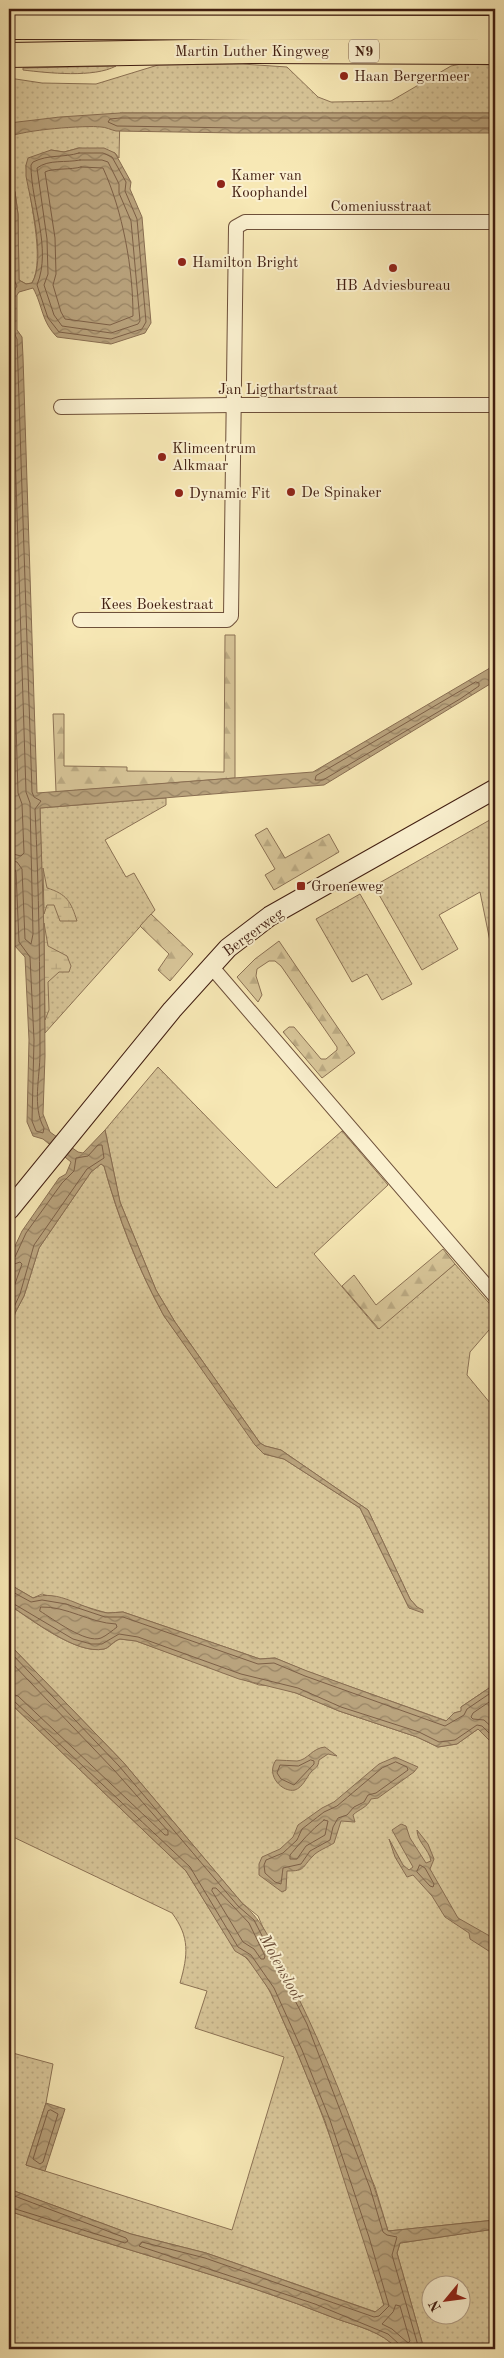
<svg xmlns="http://www.w3.org/2000/svg" width="504" height="2358" viewBox="0 0 504 2358" font-family="'Old Standard TT',serif">
<style>
.grass{fill:url(#grass-dots);stroke:#8c7255;fill-rule:evenodd}
.forest{fill:url(#forest-firs);stroke:#8c7255}
.wetland{fill:url(#wetland-marsh);stroke:#8c7255}
.water{fill:url(#water-waves);stroke:#896e52}
.lines{fill:none;stroke-linecap:round;stroke-linejoin:round}
.shore{stroke:#7d6047;stroke-width:1}
.street-casing{stroke:#6e503a;stroke-width:16}
.secondary-casing{stroke:#411e11;stroke-width:21}
.highway-casing{stroke:#411e11;stroke-width:26}
.street{stroke:#faf0cf;stroke-width:14}
.secondary{stroke:#faf0cf;stroke-width:19}
.highway{stroke:#f7e8b5;stroke-width:24}
.poi-dot{fill:#8f2418;stroke:#faf0cf;stroke-width:2}
.labels{text-anchor:middle;stroke-width:4;stroke-linejoin:round;paint-order:stroke}
.shield{fill:#faf0cf;stroke:#785d4a;stroke-width:1}
.shield-label{font-size:14px;font-weight:bold;fill:#411e11}
.street-label{font-size:15px;fill:#411e11;stroke:#faf0cf}
.poi-label{font-size:15px;fill:#411e11;stroke:#faf0cf;text-anchor:start}
.water-label{font-size:16px;font-style:italic;fill:#6b4d37;stroke:#faf0cf}
</style>
<defs>
<pattern id="grass-dots" width="8" height="8" patternUnits="userSpaceOnUse" patternTransform="scale(1.25)"><rect width="8" height="8" fill="#d8c699"/><path d="M2 2h.1M6 6h.1" fill="none" stroke="#bbaa83" stroke-width="1.8" stroke-linecap="round"/></pattern>
<pattern id="forest-firs" width="22" height="20" patternUnits="userSpaceOnUse" patternTransform="scale(1.25)"><rect width="22" height="20" fill="#d8c699"/><path d="M5 1l3.5 6h-7zM16 11l3.5 6h-7z" fill="#bbaa83"/></pattern>
<pattern id="wetland-marsh" width="20" height="14" patternUnits="userSpaceOnUse" patternTransform="scale(1.25)"><rect width="20" height="14" fill="#d8c699"/><path d="M1 5h8M5 5V1M11 12h8M15 12V8" fill="none" stroke="#bbaa83"/></pattern>
<pattern id="water-waves" width="16" height="10" patternUnits="userSpaceOnUse" patternTransform="scale(1.25)"><rect width="16" height="10" fill="#b9a37d"/><path d="M0 5q4-4 8 0t8 0" fill="none" stroke="#988465"/></pattern>
</defs>
<rect width="100%" height="100%" fill="#f7e8b5"/>
<filter id="stains"><feTurbulence type="fractalNoise" baseFrequency=".004" numOctaves="4"/><feColorMatrix values="0 0 0 0 .2 0 0 0 0 .09 0 0 0 0 .02 0 0 0 .5 -.17"/></filter>
<radialGradient id="worn" r=".72"><stop offset=".6" stop-color="#630" stop-opacity="0"/><stop offset="1" stop-color="#630" stop-opacity=".3"/></radialGradient>
<!-- grass -->
<g class="grass">
<path d="M242 64 287 67 318 97 331 102 391 101 451 66 461 64 495 65V113H120L119 158 115 153 79 148 64 152 51 150 26 165C28 195 46 259 32 283L26 284 19 280 18 214 15 192 11 184 9 150V78L42 83 96 84 158 65Z"/>
<path d="M116 66C94 78 48 73 23 70V68Z"/>
<polygon points="9,798 14,945 9,943"/>
<polygon points="166,798 166,805 105,840 126,877 134,873 155,910 45,1033 40,808"/>
<polygon points="495,817 495,966 480,892 439,915 458,949 422,970 374,886"/>
<polygon points="360,894 412,984 382,1000 367,974 352,982 316,919"/>
<path d="M158 1067 276 1188 342 1131 388 1185 314 1254 378 1329 455 1264 495 1310V1323L470 1352 467 1375 495 1409V1684L461 1707 462 1711 454 1713 447 1721 306 1671 275 1658 260 1659 123 1612 107 1613 42 1594 33 1598 9 1584V1338L15 1313 24 1296 39 1248 91 1172 101 1164 104 1166C118 1218 138 1269 164 1316L264 1454 284 1459 360 1508 409 1608 417 1607 410 1599 368 1510 281 1450 265 1446 260 1443 175 1322 156 1290 120 1202 105 1130Z"/>
<path d="M9 1605C31 1619 76 1655 104 1649 109 1648 114 1641 120 1639L136 1641 259 1685 274 1686 296 1693 339 1711 417 1737 438 1747 457 1744 478 1729 495 1746V2220L388 2231 375 2187 258 1916 242 1903 123 1762 9 1644Z"/>
<path d="M9 1702 186 1871 235 1950C239 1953 244 1955 247 1959 267 1979 277 2007 288 2032 328 2120 356 2213 384 2305L376 2312 206 2253 131 2234 9 2189V2052L53 2064 46 2103 26 2165 232 2230 284 2057 195 2028 207 1991 180 1983C188 1955 190 1937 172 1913L9 1835Z"/>
<path d="M9 2211C117 2249 230 2276 337 2319 357 2326 383 2332 397 2349H9Z"/>
<path d="M495 2229V2349H424L397 2253 400 2243ZM432 2286H462V2316H432Z"/>
</g>
<!-- forest -->
<g class="forest">
<polygon points="9,9 495,9 495,21 87,16 9,12"/>
<polygon points="225,635 235,635 235,778 56,792 53,714 64,714 64,766 127,767 127,771 224,772"/>
<polygon points="267,828 285,858 329,834 339,852 274,890 265,875 275,869 255,835"/>
<polygon points="151,914 193,954 170,981 158,970 169,954 140,926"/>
<polygon points="279,941 355,1053 322,1078 283,1032 289,1027 294,1027 321,1059 326,1059 337,1050 337,1047 281,966 275,961 269,961 257,969 256,976 262,995 258,1002 237,977 255,959"/>
<polygon points="443,1249 455,1264 379,1329 342,1286 354,1275 376,1305"/>
</g>
<!-- wetland -->
<g class="wetland">
<path d="M43 868 47 888C67 894 71 902 77 921H60L54 905H47L44 914Z"/>
<polygon points="44,923 48,946 67,956 71,966 69,972 59,972 48,982 49,1010 45,1020"/>
</g>
<!-- water -->
<g class="water">
<path d="M120 113H495V133H237L116 131C111 130 106 127 101 127 86 125 22 130 9 137V123L60 117Z"/>
<path d="M79 148H104L115 153 131 182 130 189 142 217 151 323 145 333 111 344 57 337C41 321 43 306 33 288L19 292 17 295V330L22 337 23 357 37 793 313 772 495 665V681L324 785 40 808 44 934 45 1056 43 1114 50 1132 78 1152 83 1153 105 1130 120 1202 156 1290 175 1322 260 1443 265 1446 281 1450 368 1510 410 1599 417 1607 423 1610V1613L409 1608 360 1508 284 1459 264 1454 255 1445 164 1316C138 1269 118 1217 104 1166L101 1164 91 1172 39 1248 24 1296 15 1313 9 1338V1259L22 1231 59 1178 66 1174 71 1162 43 1139 33 1136 27 1122 29 1040 25 957 14 945 9 798V150L11 184 15 192 18 214 19 280 26 284 32 283C46 260 31 203 26 176V165L28 158 51 150 64 152Z"/>
<path d="M9 1584 33 1598C59 1588 82 1610 108 1613 113 1613 118 1612 123 1612L260 1659 275 1658 307 1671 446 1721 454 1713 461 1711V1707L495 1684V1720L493 1722 495 1746 478 1729 457 1744 438 1747 417 1737 339 1711 296 1693 239 1679 136 1641 120 1639C113 1641 109 1648 104 1649 76 1655 32 1619 9 1605Z"/>
<path d="M9 1644 123 1762 242 1903C265 1923 273 1946 286 1973 328 2055 361 2142 388 2231L495 2220V2229L400 2243 397 2253 424 2349H397C383 2332 357 2326 337 2319 230 2276 117 2249 9 2211V2189L131 2234 206 2253 375 2312 384 2305 325 2121 297 2052 270 1991 247 1958 235 1951 186 1871 9 1702Z"/>
<path d="M325 1747 337 1756 328 1754 319 1760C318 1768 316 1767 311 1772 306 1778 303 1787 295 1790 283 1793 265 1776 276 1760 283 1760 290 1761 297 1761 308 1760 312 1748 325 1747Z"/>
<path d="M395 1757 418 1767 414 1772 378 1798 371 1799C367 1808 359 1809 353 1815L355 1822 341 1821 334 1843C328 1847 317 1851 313 1856 301 1868 306 1871 287 1871L286 1890 282 1892 259 1875V1864L262 1857 280 1849 293 1837 298 1825 322 1808 334 1802 379 1764Z"/>
<path d="M401 1824 406 1826 410 1838 426 1863 431 1861C429 1849 417 1842 417 1830L428 1844 434 1859 430 1869 458 1918 495 1939V1955L470 1939 469 1933 445 1917 432 1896 413 1875 407 1877 395 1857 389 1839 403 1865 409 1870 413 1867 392 1830Z"/>
<polygon points="46,2103 65,2109 45,2171 26,2165"/>
</g>
<g class="lines">
<!-- shore -->
<g class="shore">
<polyline points="495,118 120,118 110,119 108,122 117,126 237,128 495,128"/>
<path d="M79 153H103L112 157 126 182 125 191 137 219 146 322 142 329 111 339 59 332 48 318 37 285C52 248 31 204 31 165L33 162C49 154 63 158 79 153Z"/>
<path d="M80 160H102L108 162 119 184V193L131 221 140 321 138 324 111 333 62 326 54 315 44 285 48 274 47 239 37 168C49 159 66 163 80 160Z"/>
<path d="M81 167 103 168C123 212 133 268 133 316L110 325 65 319 61 312 53 285 56 274 55 238 45 172C52 168 71 170 81 167Z"/>
<path d="M9 191 13 215 14 280 17 286C8 299 10 326 17 339L32 792 34 797 41 801 35 809C39 890 40 972 40 1053 40 1077 32 1107 44 1128L43 1133 36 1131 32 1121 34 1040 30 957 19 942 16 872 14 868 9 867"/>
<polyline points="9,337 11,341 12,357 26,792 30,803 33,934 31,944 25,939 22,869 17,862 9,860"/>
<polyline points="9,481 18,793 22,804 24,853 21,856 9,853"/>
<polygon points="476,682 479,683 479,686 460,699 323,780 315,780 316,776"/>
<polyline points="9,1260 15,1257 26,1233 62,1183 74,1171 76,1158 88,1156 98,1145 102,1145 104,1158 87,1169 34,1245 20,1294 9,1318"/>
<polyline points="9,1266 20,1262 22,1264 9,1301"/>
<polyline points="9,1590 31,1602 42,1600 66,1604 105,1617 123,1617 258,1664 274,1663 305,1676 445,1726 464,1715 467,1709 495,1690"/>
<polyline points="9,1601 73,1639 91,1644 102,1644 119,1634 138,1637 241,1674 298,1688 341,1707 419,1732 439,1742 455,1740 477,1725 482,1726 495,1739"/>
<path d="M41 1607C67 1606 90 1623 116 1624L117 1627C113 1630 106 1636 101 1638 86 1644 53 1619 40 1611Z"/>
<polyline points="9,1651 119,1766 238,1906 254,1920 307,2024 370,2188 383,2232 387,2235 397,2237 392,2255 419,2349"/>
<polyline points="9,1660 114,1770 168,1831 168,1835 165,1835 18,1696 9,1693"/>
<polyline points="495,1698 473,1713 471,1717 473,1719 484,1720 495,1730"/>
<polyline points="9,1699 14,1701 190,1867 238,1947 251,1955 274,1988 302,2050 330,2120 369,2237 389,2306 379,2316 374,2317 205,2258 142,2242 139,2246 315,2304 388,2334 399,2344 400,2349"/>
<polygon points="311,1760 314,1761 314,1764 294,1785 281,1779 277,1773 280,1765 298,1766"/>
<polygon points="396,1762 407,1767 408,1770 376,1793 368,1795 364,1802 354,1807 347,1815 338,1818 333,1827 330,1840 310,1851 301,1864 283,1868 281,1884 275,1882 265,1873 264,1865 266,1860 283,1853 297,1840 302,1829 324,1812 337,1806 382,1768"/>
<path d="M324 1820 328 1821 325 1835 306 1846 297 1859H290V1855C301 1842 311 1830 324 1820Z"/>
<polygon points="420,1865 425,1868 434,1884 433,1887 430,1886 417,1872"/>
<polygon points="213,1888 216,1888 249,1923 265,1956 264,1959 261,1959 254,1949 243,1942 212,1891"/>
<polygon points="51,2110 58,2114 43,2162 40,2164 33,2159 48,2111"/>
<polyline points="9,2194 126,2238 128,2241 125,2243 9,2207"/>
<polygon points="396,2305 400,2306 410,2341 408,2343 392,2329 382,2324 393,2312"/>
</g>
<defs>
<g id="street">
<polyline points="61,407 234,405 495,405"/>
<polyline points="80,620 227,620 231,616 236,227 245,222 495,222"/>
<polyline points="210,965 495,1296"/>
</g>
<polyline id="secondary" points="9,1210 172,1010 228,948 270,916 495,789"/>
<g id="highway">
<polyline points="9,27 495,28"/>
<polyline points="9,55 252,51 495,52"/>
</g>
</defs>
<!-- street casing -->
<use href="#street" class="street-casing"/>
<!-- secondary casing -->
<use href="#secondary" class="secondary-casing"/>
<!-- highway casing -->
<use href="#highway" class="highway-casing"/>
<!-- street -->
<use href="#street" class="street"/>
<!-- secondary -->
<use href="#secondary" class="secondary"/>
<!-- highway -->
<use href="#highway" class="highway"/>
</g>
<!-- markers -->
<g class="poi-dot">
<circle cx="344" cy="76" r="5"/>
<circle cx="221" cy="184" r="5"/>
<circle cx="182" cy="262" r="5"/>
<circle cx="393" cy="268" r="5"/>
<circle cx="162" cy="457" r="5"/>
<circle cx="291" cy="492" r="5"/>
<circle cx="179" cy="493" r="5"/>
<rect x="296" y="881" width="10" height="10" rx="2.5"/>
</g>
<g class="labels">
<!-- shield labels -->
<rect class="shield" x="349" y="39.5" width="30" height="23" rx="4"/>
<g class="shield-label">
<text x="364" y="56">N9</text>
</g>
<!-- street labels -->
<g class="street-label">
<text x="252" y="56">Martin Luther Kingweg</text>
<text x="381" y="211">Comeniusstraat</text>
<text x="278" y="394">Jan Ligthartstraat</text>
<text x="157" y="609">Kees Boekestraat</text>
<text transform="translate(253 932) rotate(-36)" y="5">Bergerweg</text>
</g>
<!-- poi labels -->
<g class="poi-label">
<text x="354" y="81">Haan Bergermeer</text>
<text x="231" y="180">Kamer van<tspan x="231" dy="17">Koophandel</tspan></text>
<text x="192" y="267">Hamilton Bright</text>
<text x="393" y="290" text-anchor="middle">HB Adviesbureau</text>
<text x="172" y="453">Klimcentrum<tspan x="172" dy="17">Alkmaar</tspan></text>
<text x="301" y="497">De Spinaker</text>
<text x="189" y="498">Dynamic Fit</text>
<text x="311" y="891">Groeneweg</text>
</g>
<!-- water labels -->
<g class="water-label">
<text transform="translate(282 1967) rotate(61)" y="6">Molensloot</text>
</g>
</g>
<!-- margin -->
<rect width="504" height="2358" fill="none" stroke="#f7e8b5" stroke-width="30"/>
<rect x="10" y="10" width="484" height="2338" fill="none" stroke="#411e11" stroke-width="2.5"/>
<rect x="15" y="15" width="474" height="2328" fill="none" stroke="#411e11"/>
<!-- north arrow -->
<g transform="translate(446 2300) rotate(241)"><circle r="24" fill="#faf0cf" stroke="#b09c83"/>
<path d="M0-4L9 19L0 12L-9 19Z" fill="#8f2418"/>
<text y="-8" font-size="14" font-weight="bold" text-anchor="middle" fill="#411e11">N</text>
</g>
<rect width="100%" height="100%" filter="url(#stains)"/>
<rect width="100%" height="100%" fill="url(#worn)"/>
</svg>
